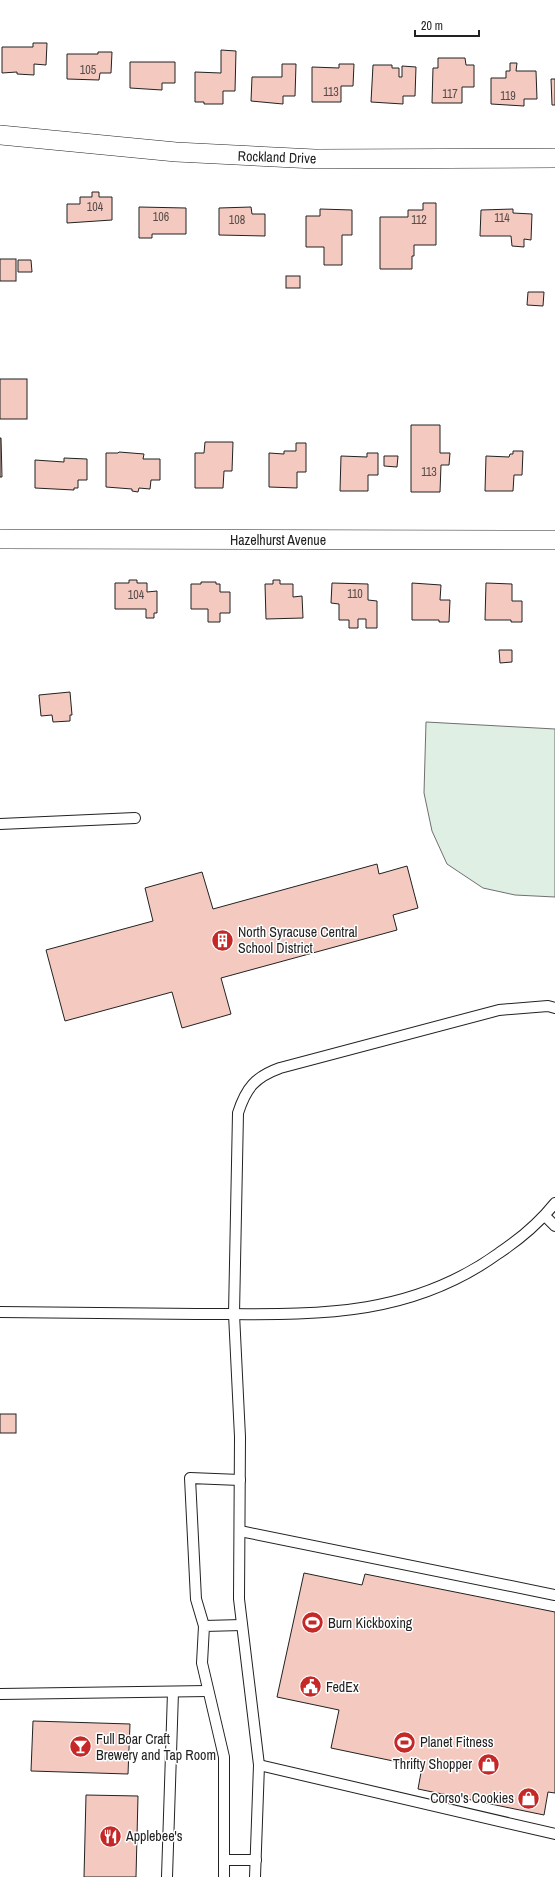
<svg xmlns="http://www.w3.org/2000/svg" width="555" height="1877" viewBox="0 0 555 1877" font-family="'Archivo Narrow',sans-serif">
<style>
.green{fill:#e0efe3;stroke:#6f6f6f}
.building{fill:#f3c9c0;stroke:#222}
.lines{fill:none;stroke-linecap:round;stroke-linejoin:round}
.service-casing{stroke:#222;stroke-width:12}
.minor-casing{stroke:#222;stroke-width:20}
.service{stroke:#fff;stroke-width:10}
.minor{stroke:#fff;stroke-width:19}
.labels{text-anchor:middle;stroke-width:3;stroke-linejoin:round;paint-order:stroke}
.number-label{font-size:12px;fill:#564c4a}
.street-label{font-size:14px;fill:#222;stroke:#fff}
.poi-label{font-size:14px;fill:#222;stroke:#fff;text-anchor:start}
</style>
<rect width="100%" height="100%" fill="#fff"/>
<!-- green -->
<polygon class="green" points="426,722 555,729 555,897 515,895 483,888 447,864 432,831 424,793"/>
<!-- building -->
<g class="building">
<polygon points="33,43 47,43 46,65 34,64 34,75 17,74 17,72 2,73 2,47 33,47"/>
<polygon points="221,50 236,51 235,91 223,91 223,104 204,104 204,102 195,102 195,72 221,73"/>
<polygon points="98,52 112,52 111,73 100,73 99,80 67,79 67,54 98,54"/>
<polygon points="438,58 465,58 466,65 474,65 474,87 462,87 462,103 432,103 433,68 438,68"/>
<polygon points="130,62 175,62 175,83 162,83 162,90 130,88"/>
<polygon points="510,63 517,63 516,71 536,71 537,99 524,99 524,106 491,104 491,78 506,78 506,71 510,71"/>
<polygon points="282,64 296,64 295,96 283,96 283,104 251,101 252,77 282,77"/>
<polygon points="339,64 354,64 353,86 341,86 341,102 312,102 312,67 339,68"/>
<polygon points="373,65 392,65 392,68 399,68 399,77 402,77 402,66 416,67 415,96 403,96 403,104 371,102"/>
<polygon points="551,79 555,79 555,105 552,105"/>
<polygon points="92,192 99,192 99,197 112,197 112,220 67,223 67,204 80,204 80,197 92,197"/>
<polygon points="423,203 436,203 436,245 414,245 414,256 412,256 412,269 380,269 380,217 408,217 408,210 423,210"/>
<polygon points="139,207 186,208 186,234 152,234 152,238 139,238"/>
<polygon points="251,207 252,214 265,214 265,236 219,235 219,208"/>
<polygon points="320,209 352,210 352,235 342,235 342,265 324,265 324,247 306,247 306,216 320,216"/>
<polygon points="513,209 513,213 532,214 531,240 524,239 524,247 512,246 511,236 480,236 481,210"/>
<rect x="0" y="259" width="16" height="22"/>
<polygon points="18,260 31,260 32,272 18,272"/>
<rect x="286" y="276" width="14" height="12"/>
<polygon points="528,292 544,292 543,306 527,305"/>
<rect x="0" y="379" width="27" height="40"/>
<polygon points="411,425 440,425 440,453 450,453 449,465 441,465 440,492 411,492"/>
<polygon points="0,438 1,438 2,477 0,477"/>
<polygon points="205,442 233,442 232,471 224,471 223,488 195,488 195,453 204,453"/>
<polygon points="296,443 306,443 306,472 297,472 297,488 269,487 269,453 284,454 284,451 296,451"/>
<polygon points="513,451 523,451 522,475 514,475 513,491 485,491 486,456 509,457 510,454 513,454"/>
<polygon points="119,452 144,454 143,459 160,459 160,480 151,480 150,489 139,488 138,492 132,491 132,489 106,487 106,453 118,453"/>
<polygon points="367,453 378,453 378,475 368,475 368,491 340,491 341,456 367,457"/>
<polygon points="384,456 398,456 397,467 384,466"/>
<polygon points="64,458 87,459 87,480 78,480 78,488 74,488 74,490 35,488 35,460 64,462"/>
<polygon points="129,580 137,580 137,583 147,583 147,592 157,591 157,613 154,613 154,618 146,618 146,609 115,609 115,583 129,583"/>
<polygon points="273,580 280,580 280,584 293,584 293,597 302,596 303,618 266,619 265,584 273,584"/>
<polygon points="201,582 216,582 216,584 220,584 220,592 230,592 230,613 220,613 220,622 208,622 208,609 191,609 191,584 201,584"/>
<polygon points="332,583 368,584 368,600 377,601 377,628 366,628 366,619 358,619 358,628 349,628 349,620 339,620 339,604 331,603"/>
<polygon points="412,583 441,585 440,600 450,600 449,622 439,622 439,620 412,620"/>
<polygon points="486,583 512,584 512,601 522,601 522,622 511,622 511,620 485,620"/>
<polygon points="499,650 512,650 512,662 500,663"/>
<polygon points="70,692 72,715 70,715 70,721 53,722 52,715 41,716 39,695"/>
<polygon points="377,864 379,874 407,866 418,908 393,915 397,930 221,978 231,1014 182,1028 172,992 65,1021 46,950 153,921 145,888 202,872 213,909"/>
<rect x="0" y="1414" width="16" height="19"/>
<polygon points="304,1573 362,1585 365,1574 555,1612 555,1793 548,1792 544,1815 418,1789 422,1767 331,1748 339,1710 277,1697"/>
<polygon points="33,1721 130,1724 128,1774 31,1771"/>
<polygon points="86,1795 138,1796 136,1877 84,1877"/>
</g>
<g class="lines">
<defs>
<g id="service">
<polyline points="0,824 135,818"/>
<polyline points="545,1216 555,1226"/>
<path d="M0 1312C66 1313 131 1313 197 1314 307 1314 405 1321 499 1253 520 1239 539 1223 555 1203"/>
<polyline points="240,1531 555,1595"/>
<polyline points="242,1625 204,1626 202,1663 224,1757 224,1860 256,1860"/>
<polyline points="204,1626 196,1599 190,1478 240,1480"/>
<polyline points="0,1694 208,1691"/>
<polyline points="259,1765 555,1834"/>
<polyline points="167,1877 173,1692"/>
<polyline points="224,1877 224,1860"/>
<path d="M255 1877 259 1765 239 1599 240 1437 234 1314 238 1113C246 1088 255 1077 280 1068L499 1010 548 1006 555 1008"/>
</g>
<g id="minor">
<polyline points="0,135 176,152 315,159 555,158"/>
<polyline points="0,539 555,540"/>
</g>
</defs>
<!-- service casing -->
<use href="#service" class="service-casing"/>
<!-- minor casing -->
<use href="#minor" class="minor-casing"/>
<!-- service -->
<use href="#service" class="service"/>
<!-- minor -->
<use href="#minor" class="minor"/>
</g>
<!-- icons -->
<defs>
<symbol id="building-disc" viewBox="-11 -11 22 22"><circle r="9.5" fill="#c62828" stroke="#fff"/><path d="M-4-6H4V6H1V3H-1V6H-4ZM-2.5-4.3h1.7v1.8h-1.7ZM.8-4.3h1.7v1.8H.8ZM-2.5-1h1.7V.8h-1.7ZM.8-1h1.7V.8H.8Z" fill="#fff"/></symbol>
<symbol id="stadium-disc" viewBox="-11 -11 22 22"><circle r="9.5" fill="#c62828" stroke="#fff"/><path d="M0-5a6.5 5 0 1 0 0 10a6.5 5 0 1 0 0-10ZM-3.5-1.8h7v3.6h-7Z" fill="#fff"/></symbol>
<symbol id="civic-disc" viewBox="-11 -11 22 22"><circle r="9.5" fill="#c62828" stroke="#fff"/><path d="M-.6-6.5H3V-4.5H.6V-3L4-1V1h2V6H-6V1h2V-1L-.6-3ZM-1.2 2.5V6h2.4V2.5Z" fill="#fff"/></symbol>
<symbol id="bar-disc" viewBox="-11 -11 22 22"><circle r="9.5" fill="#c62828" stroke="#fff"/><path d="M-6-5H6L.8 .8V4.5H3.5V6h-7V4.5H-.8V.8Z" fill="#fff"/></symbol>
<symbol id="shop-disc" viewBox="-11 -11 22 22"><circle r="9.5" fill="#c62828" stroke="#fff"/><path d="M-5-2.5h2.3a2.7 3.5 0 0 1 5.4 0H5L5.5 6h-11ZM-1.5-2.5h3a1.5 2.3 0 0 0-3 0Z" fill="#fff"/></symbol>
<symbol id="restaurant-disc" viewBox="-11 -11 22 22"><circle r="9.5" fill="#c62828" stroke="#fff"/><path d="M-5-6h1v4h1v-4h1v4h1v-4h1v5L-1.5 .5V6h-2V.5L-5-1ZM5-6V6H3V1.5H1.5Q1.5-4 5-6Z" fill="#fff"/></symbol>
</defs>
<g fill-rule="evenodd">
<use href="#building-disc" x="210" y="928" width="25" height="25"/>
<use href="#stadium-disc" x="300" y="1610" width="25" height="25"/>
<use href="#civic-disc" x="298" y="1674" width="25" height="25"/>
<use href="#stadium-disc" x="392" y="1730" width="25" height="25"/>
<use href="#bar-disc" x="68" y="1734" width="25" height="25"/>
<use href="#shop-disc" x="476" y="1752" width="25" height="25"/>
<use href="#shop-disc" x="516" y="1786" width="25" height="25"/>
<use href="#restaurant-disc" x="98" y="1824" width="25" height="25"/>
</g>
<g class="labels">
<!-- number labels -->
<g class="number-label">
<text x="88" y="74">105</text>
<text x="331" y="96">113</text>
<text x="450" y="98">117</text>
<text x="508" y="100">119</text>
<text x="95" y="211">104</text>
<text x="161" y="221">106</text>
<text x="502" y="222">114</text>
<text x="237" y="224">108</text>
<text x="419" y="224">112</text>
<text x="429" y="476">113</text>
<text x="355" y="598">110</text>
<text x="136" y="599">104</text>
</g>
<!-- street labels -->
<g class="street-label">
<text transform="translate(277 157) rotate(2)" y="5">Rockland Drive</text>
<text x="278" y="545">Hazelhurst Avenue</text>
</g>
<!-- poi labels -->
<g class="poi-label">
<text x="238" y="937">North Syracuse Central<tspan x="238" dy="16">School District</tspan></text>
<text x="328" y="1628">Burn Kickboxing</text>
<text x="326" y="1692">FedEx</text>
<text x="96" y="1744">Full Boar Craft<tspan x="96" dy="16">Brewery and Tap Room</tspan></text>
<text x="420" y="1747">Planet Fitness</text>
<text x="472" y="1769" text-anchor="end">Thrifty Shopper</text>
<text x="514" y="1803" text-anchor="end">Corso's Cookies</text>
<text x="126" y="1841">Applebee's</text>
</g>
</g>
<!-- scale -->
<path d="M415 30v6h64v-6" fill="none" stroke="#222222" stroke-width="2"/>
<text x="421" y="30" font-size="12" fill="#222222" stroke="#ffffff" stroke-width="3" paint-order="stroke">20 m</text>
</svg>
